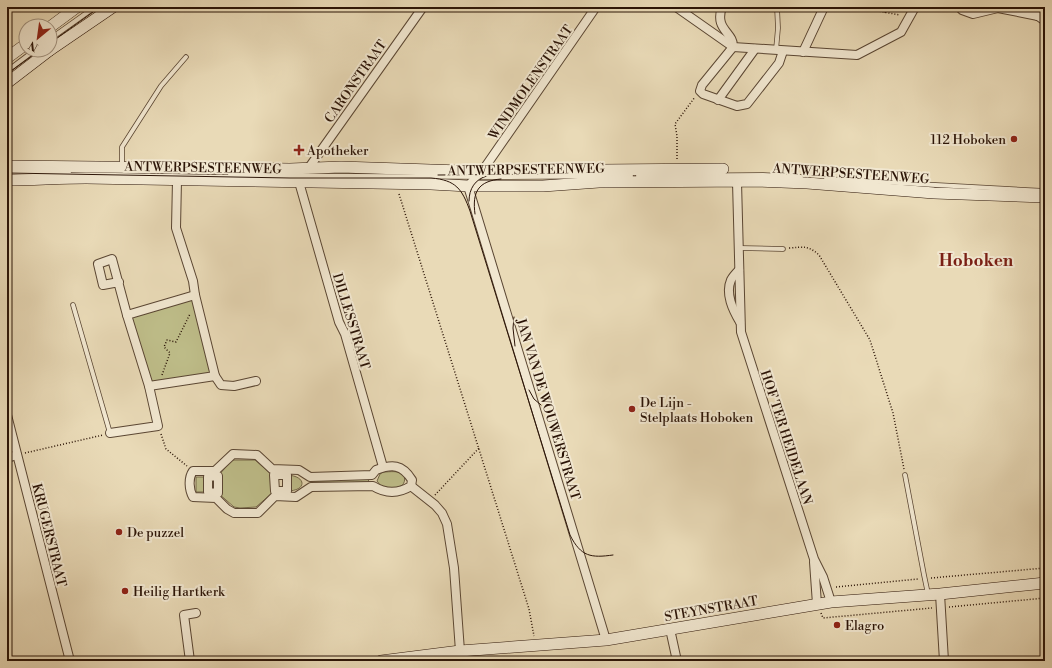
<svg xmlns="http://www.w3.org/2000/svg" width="1052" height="668" viewBox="0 0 1052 668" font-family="'Libre Bodoni',serif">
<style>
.green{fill:#bebd89;stroke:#746848}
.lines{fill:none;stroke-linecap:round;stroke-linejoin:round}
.lane-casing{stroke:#5a4633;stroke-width:5.5}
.street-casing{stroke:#5a4633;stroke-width:10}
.secondary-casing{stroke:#2b1407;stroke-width:12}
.path{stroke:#2b1407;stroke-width:1.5;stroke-dasharray:1 2;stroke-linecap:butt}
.lane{stroke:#f1e7d0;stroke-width:4}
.street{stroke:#f1e7d0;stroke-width:8}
.secondary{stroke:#f1e7d0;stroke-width:11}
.tram{stroke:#2b1407;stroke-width:1}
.poi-dot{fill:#8f2418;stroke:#f1e7d0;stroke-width:1.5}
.labels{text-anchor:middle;stroke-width:4;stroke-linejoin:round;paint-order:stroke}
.street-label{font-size:13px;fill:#2b1407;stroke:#f1e7d0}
.poi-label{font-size:13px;fill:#2b1407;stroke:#f1e7d0;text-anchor:start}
.district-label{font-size:17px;font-weight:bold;fill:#7a1f14;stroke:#f1e7d0}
</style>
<rect width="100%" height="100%" fill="#e9dab7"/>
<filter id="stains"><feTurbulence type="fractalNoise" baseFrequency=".005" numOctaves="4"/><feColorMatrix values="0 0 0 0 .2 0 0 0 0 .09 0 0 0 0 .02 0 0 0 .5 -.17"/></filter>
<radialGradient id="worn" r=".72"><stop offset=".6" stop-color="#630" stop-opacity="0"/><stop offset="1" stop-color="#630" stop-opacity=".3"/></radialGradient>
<!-- green -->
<g class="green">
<polygon points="195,295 215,376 149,386 127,315"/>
<polygon points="232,460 255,460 271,474 275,491 271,494 256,507 240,508 234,507 218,493 218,476"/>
<path d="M383 472C390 472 398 470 404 475 408 490 391 489 381 486L377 481 380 474Z"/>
<path d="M287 475C307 476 307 491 287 491Z"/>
<rect x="196" y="477" width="12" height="15"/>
<polygon points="368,479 369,482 312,484 311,482 313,480"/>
</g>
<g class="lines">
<defs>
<g id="lane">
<polyline points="50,39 95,7"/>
<polyline points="776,50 778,28 777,7"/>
<polyline points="7,71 35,50"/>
<polyline points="122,167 122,147 161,86 186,57"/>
<polyline points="7,172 69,173"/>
<polyline points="230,175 494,177 631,176"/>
<polyline points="638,176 763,175 801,177"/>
<polyline points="826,179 1045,191"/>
<polyline points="739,248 783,249"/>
<polyline points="73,305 110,433"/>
<polyline points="905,475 924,575 928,594"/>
</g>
<g id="street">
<polyline points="596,7 483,170 468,186 606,640"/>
<polyline points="676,7 733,47 857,55 901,32 915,7"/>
<path d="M722 7C714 30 734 32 733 47L702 85 700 91 703 94 737 106 747 104 779 63 783 51"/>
<polyline points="959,7 962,10 973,14 998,8 1038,16 1045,21"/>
<polyline points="1038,16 1040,7"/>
<polyline points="803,52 824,7"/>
<polyline points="718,100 755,49"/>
<polyline points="308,169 423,7"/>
<polyline points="299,182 339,322 345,334 383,467"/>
<polyline points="737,182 741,332 814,559 823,577 831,602"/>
<path d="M739 270C736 273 733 276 731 280 725 294 733 310 740 322"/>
<polyline points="119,282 103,285 98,264 112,259 127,315"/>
<polyline points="215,376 221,385 234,386 256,381"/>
<polyline points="149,386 215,376 195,295 193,281 176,228 177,180"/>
<polyline points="7,415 70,661"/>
<polyline points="110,433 158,426 149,386 127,315 195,295"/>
<path d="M233 454 257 455 272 469 299 470 310 477 372 475 376 470C392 464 402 464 412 480L411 486C398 494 386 494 373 486L311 487 296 497 275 496 258 513H234L227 509 216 498 193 497C189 490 188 478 193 471H215Z"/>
<polyline points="7,458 17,455"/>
<polygon points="274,475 287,475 287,491 275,491"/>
<polygon points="218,476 218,493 208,492 208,477"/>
<polyline points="411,486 435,505 442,513 447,524 454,568 460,651"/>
<polyline points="814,562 817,604"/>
<polyline points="940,594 944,661"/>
<polyline points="670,629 677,661"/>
<polyline points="190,661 184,615 196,613"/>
</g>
<g id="secondary">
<polyline points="50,27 77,7"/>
<polyline points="50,50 113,7"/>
<polyline points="7,58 26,44"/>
<polyline points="7,83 50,50"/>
<polyline points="7,166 290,169 341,167 461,171 723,169"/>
<path d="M7 180C33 180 59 178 86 178L431 184 468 186H543L599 182 756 181 807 183 934 193 1045 197"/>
<polyline points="381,661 460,651 606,640 831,602 940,594 1045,583"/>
</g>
</defs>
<!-- lane casing -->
<use href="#lane" class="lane-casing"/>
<!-- street casing -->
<use href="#street" class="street-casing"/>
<!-- secondary casing -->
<use href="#secondary" class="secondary-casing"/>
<!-- path -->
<g class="path">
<polyline points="856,7 900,15"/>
<polyline points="885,13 888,7"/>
<polyline points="677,159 677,136 675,124 695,97"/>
<polyline points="399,194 529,609 534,636"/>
<path d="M789 248C803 247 808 245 819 255L870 340 893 413 904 469"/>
<polyline points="162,375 170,353 164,347 167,340 176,342 190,314"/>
<polyline points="161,434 166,449 187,466"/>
<polyline points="25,453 103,435"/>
<polyline points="435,495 479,448"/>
<polyline points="931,578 1045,568"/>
<polyline points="836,587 918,579"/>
<polyline points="949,607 1045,598"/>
<polyline points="821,613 823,618 932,608"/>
</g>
<!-- lane -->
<use href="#lane" class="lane"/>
<!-- street -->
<use href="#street" class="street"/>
<!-- secondary -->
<use href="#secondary" class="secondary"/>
<!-- tram -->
<g class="tram">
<polyline points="50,43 100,7"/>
<polyline points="7,74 40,50"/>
<path d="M7 173 290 178H431C456 180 462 189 470 211L570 535C581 557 591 558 613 555"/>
<polyline points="438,175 566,174"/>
<path d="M469 201C469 189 475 179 487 176"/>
<path d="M475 214C472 192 478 181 501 179"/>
<polyline points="514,317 513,328 515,346"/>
<polyline points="529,390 534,399 541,405"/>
</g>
</g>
<!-- markers -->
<g class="poi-dot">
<circle cx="1014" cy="139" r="4"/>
<path d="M297 144h4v4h4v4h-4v4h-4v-4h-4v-4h4z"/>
<circle cx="632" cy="409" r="4"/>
<circle cx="119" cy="532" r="4"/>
<circle cx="125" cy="591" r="4"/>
<circle cx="837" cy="625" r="4"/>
</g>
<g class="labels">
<!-- street labels -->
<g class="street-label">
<text transform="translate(355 81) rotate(-55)" y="5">CARONSTRAAT</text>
<text transform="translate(530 82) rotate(-55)" y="5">WINDMOLENSTRAAT</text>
<text transform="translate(203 167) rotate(1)" y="5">ANTWERPSESTEENWEG</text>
<text transform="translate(526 169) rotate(-1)" y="5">ANTWERPSESTEENWEG</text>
<text transform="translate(851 173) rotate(4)" y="5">ANTWERPSESTEENWEG</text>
<text transform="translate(352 321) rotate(73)" y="5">DILLESSTRAAT</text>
<text transform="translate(549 409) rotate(73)" y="5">JAN VAN DE WOUWERSTRAAT</text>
<text transform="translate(787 437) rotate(72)" y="5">HOF TER HEIDELAAN</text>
<text transform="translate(50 535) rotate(76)" y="5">KRUGERSTRAAT</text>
<text transform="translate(711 608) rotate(-10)" y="5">STEYNSTRAAT</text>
</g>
<!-- poi labels -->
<g class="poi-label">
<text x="1006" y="144" text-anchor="end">112 Hoboken</text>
<text x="307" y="155">Apotheker</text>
<text x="640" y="407">De Lijn -<tspan x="640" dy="15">Stelplaats Hoboken</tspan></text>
<text x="127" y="537">De puzzel</text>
<text x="133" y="596">Heilig Hartkerk</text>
<text x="845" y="630">Elagro</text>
</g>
<!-- district labels -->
<g class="district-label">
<text x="976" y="266">Hoboken</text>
</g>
</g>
<!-- margin -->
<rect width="1052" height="668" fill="none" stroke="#e9dab7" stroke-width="24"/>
<rect x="8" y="8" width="1036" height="652" fill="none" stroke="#2b1407" stroke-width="2"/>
<rect x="12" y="12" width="1028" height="644" fill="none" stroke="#2b1407"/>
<!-- north arrow -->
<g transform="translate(38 38) rotate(209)"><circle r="19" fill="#f1e7d0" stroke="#a29380"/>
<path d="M0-3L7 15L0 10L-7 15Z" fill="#8f2418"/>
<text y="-6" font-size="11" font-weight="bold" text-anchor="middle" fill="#2b1407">N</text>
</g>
<rect width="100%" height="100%" filter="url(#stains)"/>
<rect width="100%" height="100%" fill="url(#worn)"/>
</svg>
